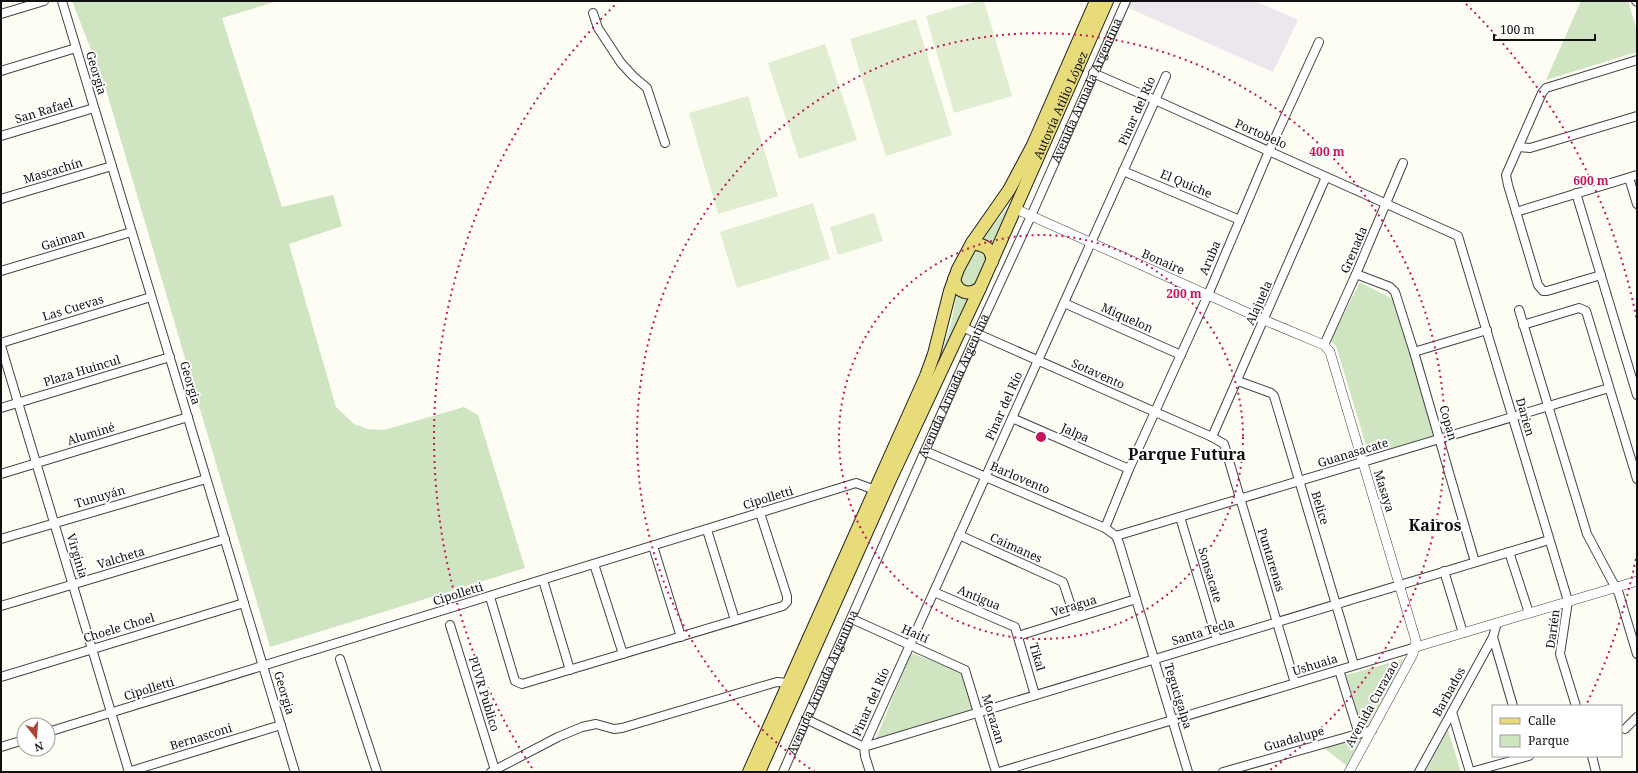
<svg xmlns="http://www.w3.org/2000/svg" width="1638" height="773" viewBox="0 0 1638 773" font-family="'Noto Serif',serif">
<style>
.industrial{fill:#ede6ed}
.green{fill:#cfe5c1}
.pitch{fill:#e0edd1}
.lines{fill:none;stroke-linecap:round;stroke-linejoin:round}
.minor-casing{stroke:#434343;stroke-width:10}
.tertiary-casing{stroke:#434343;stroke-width:10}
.primary-casing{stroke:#212121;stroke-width:14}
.minor{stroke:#fff;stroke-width:8}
.tertiary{stroke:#fff;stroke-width:9}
.primary{stroke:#e7db7a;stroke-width:12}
.ring{fill:none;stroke:#c2185b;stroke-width:2;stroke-dasharray:2 4}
.labels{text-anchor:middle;stroke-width:4;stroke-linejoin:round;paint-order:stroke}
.street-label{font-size:12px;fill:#101010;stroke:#fff}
.district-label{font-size:16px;font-weight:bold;fill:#101010;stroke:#fff}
.centre{fill:#c2185b;stroke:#fff;stroke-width:2}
.ring-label{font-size:12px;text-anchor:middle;font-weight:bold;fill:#c2185b;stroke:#fff;stroke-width:4;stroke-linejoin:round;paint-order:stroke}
</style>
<rect width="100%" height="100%" fill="#fdfdf4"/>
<!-- industrial -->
<polygon class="industrial" points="1126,1 1255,1 1298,20 1273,72 1124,6"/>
<!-- green -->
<g class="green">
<polygon points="72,1 278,1 222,18 282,207 333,195 342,226 289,244 336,407 354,424 368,429 384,430 464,407 478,415 525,568 270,647 104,83"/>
<polygon points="1581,1 1628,1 1637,31 1637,52 1546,80"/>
<polygon points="1014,200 994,249 980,241"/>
<polygon points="979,246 988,255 975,287 970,290 959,282 974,249"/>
<polygon points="1360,282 1394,300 1435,436 1369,455 1336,346 1330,341"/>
<polygon points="957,292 970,296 927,391 946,340 951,324"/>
<polygon points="911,653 959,671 963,676 973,713 875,741"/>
<polygon points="1411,657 1369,727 1363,729 1346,675"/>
<polygon points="1448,730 1461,772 1425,772"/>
<polygon points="1366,734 1348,767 1323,747"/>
</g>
<!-- pitch -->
<g class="pitch">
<polygon points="977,1 984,1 1012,96 954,113 926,16"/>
<polygon points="916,19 952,135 886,156 850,39"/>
<polygon points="825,44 857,140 799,159 768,63"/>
<polygon points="748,96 778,196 718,214 689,113"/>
<polygon points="813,203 830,259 737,288 720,232"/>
<polygon points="874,213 883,241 838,255 830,227"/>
</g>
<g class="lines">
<defs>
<g id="minor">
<polyline points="62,1 295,772"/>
<polyline points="1636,1 1637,2"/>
<polyline points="593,13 598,28 621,63 633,76 647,88 665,143"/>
<polyline points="1,14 44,1"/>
<polyline points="1,71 76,48"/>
<polyline points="1093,73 1155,100 1458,236 1568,601 1560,654 1576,706"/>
<polyline points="1,136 94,108"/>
<polyline points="1519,147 1530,148 1637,116"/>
<polyline points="1123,171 1240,220"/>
<polyline points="1629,178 1637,204"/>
<polyline points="1576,193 1637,395"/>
<polyline points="1,199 112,166"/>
<polyline points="1516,212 1637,175"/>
<polyline points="1,271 131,232"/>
<polyline points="1356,274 1390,287 1395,292 1414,352 1475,562"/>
<polyline points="1601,275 1547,291 1543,291 1538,285 1508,185 1506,175 1542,93 1546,88 1637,60"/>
<polyline points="1064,303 1181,355"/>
<polyline points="1519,310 1587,534 1619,594 1637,654"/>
<polyline points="1523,325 1579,308 1586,311 1637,479"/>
<polyline points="962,327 1212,437 1224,444 1295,683"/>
<polyline points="1,343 151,297"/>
<polyline points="1324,345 1356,274 1403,163"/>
<polyline points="1,346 129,772"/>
<polyline points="1414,352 1487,330"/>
<polyline points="1238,381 1271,393 1274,396 1354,665"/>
<polyline points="1,408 170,357"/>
<polyline points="1012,418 1129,469"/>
<polyline points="1212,437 1326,177"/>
<polyline points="925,451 1105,528 1116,536 1119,543 1188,772"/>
<polyline points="1,474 188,417"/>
<polyline points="1180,517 1217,640"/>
<polyline points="1105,528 1129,469 1208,295 1269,151 1319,42"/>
<polyline points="707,530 735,620"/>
<polyline points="959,535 1063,582 1075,618"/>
<polyline points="1116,536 1609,388"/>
<polyline points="1,539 206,479"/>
<polyline points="653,546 681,637"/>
<polyline points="1509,552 1529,613"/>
<polyline points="594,564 623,654"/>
<polyline points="1444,571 1463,633"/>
<polyline points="543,580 570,670"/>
<polyline points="934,592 1015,627 1035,695"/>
<polyline points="490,597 515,681 522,684 783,606 787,602 787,596 760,513"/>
<polyline points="1,606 225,539"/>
<polyline points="852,619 965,670 996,772"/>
<polyline points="450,625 495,770"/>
<polyline points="1018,636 1136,599"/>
<polyline points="1493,637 1513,706"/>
<polyline points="340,659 377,772"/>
<polyline points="1339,670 1359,734"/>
<polyline points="1,677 244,603"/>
<polyline points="1452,712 1470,772"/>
<polyline points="806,719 864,747"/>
<polyline points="1625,729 1637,717"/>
<polyline points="48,732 856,483 875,490"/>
<polyline points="1,747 24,740"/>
<polyline points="864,747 1549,540"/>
<polyline points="1592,756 1596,772"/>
<polyline points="128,772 281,725"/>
<polyline points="491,772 558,737 582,727 596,724 614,729 622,728 770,684 777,682 788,683"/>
<path id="s1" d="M783 772 977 333 1031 216 1126 1"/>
<polyline points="870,772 865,756 864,747 1166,76"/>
<polyline points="999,772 1416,647"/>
<polyline points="1223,772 1372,730"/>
<polyline points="1419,772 1493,637 1497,623"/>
<polyline points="1471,772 1529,756"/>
</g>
<g id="tertiary">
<polyline points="1016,209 1264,320 1324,345 1330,352 1416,641 1413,654 1349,772"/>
<polyline points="1416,647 1637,581"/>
</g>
<g id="primary">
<path d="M972 243C984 245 993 248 992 262"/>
<path d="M954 279C957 293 969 296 980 288"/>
<polyline points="749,772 926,376 934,354 950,291 958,269 972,243 1009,190 1033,145 1096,1"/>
<path id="s2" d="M759 772 890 480 980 288 1107 1"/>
</g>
</defs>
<!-- minor casing -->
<use href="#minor" class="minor-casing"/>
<!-- tertiary casing -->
<use href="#tertiary" class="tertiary-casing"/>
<!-- primary casing -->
<use href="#primary" class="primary-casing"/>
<!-- minor -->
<use href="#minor" class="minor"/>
<!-- tertiary -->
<use href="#tertiary" class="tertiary"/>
<!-- primary -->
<use href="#primary" class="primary"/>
</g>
<!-- distance rings -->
<g class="ring">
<circle cx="1041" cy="437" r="202"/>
<path d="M815 772A404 404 0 1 1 1267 772"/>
<path d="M1637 553A607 607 0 0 1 1587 703M532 768A607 607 0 0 1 616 4M1466 4A607 607 0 0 1 1637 321"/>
</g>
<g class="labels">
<!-- street labels -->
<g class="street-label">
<text transform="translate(96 73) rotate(73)" y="4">Georgia</text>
<text dy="4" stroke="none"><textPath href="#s1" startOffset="746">Avenida Armada Argentina</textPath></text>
<text dy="4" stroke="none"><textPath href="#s2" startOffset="732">Autovía Atilio López</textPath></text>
<text transform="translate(44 111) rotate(-17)" y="4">San Rafael</text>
<text transform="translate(1137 111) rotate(-66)" y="4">Pinar del Río</text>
<text transform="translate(1261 134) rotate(24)" y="4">Portobelo</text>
<text transform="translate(53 171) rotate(-17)" y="4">Mascachín</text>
<text transform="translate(1186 184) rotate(23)" y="4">El Quiche</text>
<text transform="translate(63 240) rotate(-17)" y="4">Gaiman</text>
<text transform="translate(1354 250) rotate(-67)" y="4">Grenada</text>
<text transform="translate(1210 258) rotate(-67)" y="4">Aruba</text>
<text transform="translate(1163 262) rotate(24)" y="4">Bonaire</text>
<text transform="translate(1259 303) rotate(-66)" y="4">Alajuela</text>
<text transform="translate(73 308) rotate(-17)" y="4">Las Cuevas</text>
<text transform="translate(1127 318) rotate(24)" y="4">Miquelon</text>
<text transform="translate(82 371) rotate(-17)" y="4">Plaza Huincul</text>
<text transform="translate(1098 374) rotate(24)" y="4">Sotavento</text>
<text transform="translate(190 383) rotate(73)" y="4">Georgia</text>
<text dy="4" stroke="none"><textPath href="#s1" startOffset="422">Avenida Armada Argentina</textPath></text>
<text transform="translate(1004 406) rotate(-66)" y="4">Pinar del Río</text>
<text transform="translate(1525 417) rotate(74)" y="4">Darien</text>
<text transform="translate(1448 423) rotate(74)" y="4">Copan</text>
<text transform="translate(1075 433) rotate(24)" y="4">Jalpa</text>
<text transform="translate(91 434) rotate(-17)" y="4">Aluminé</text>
<text transform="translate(1353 453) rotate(-17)" y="4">Guanasacate</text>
<text transform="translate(1020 478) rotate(23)" y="4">Barlovento</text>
<text transform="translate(1384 491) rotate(73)" y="4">Masaya</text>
<text transform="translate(100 497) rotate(-16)" y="4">Tunuyán</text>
<text transform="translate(768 498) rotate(-17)" y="4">Cipolletti</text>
<text transform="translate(1320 508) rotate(73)" y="4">Belice</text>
<text transform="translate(1016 548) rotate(24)" y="4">Caimanes</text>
<text transform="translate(77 556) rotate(73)" y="4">Virginia</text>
<text transform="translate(121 558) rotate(-17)" y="4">Valcheta</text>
<text transform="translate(1271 560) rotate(73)" y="4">Puntarenas</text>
<text transform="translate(1210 575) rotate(73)" y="4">Sonsacate</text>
<text transform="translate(458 594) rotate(-17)" y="4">Cipolletti</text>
<text transform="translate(979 598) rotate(23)" y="4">Antigua</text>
<text transform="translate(1074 606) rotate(-17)" y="4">Veragua</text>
<text transform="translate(119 628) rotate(-17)" y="4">Choele Choel</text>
<text transform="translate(1553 629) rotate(-82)" y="4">Darién</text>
<text transform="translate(1203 632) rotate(-17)" y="4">Santa Tecla</text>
<text transform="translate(915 634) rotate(24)" y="4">Haití</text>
<text transform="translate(1037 657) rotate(74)" y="4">Tikal</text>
<text transform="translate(1315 665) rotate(-17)" y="4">Ushuaia</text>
<text dy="4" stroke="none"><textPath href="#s1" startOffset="98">Avenida Armada Argentina</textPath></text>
<text transform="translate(149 689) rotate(-17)" y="4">Cipolletti</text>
<text transform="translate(1449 692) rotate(-61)" y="4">Barbados</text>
<text transform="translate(284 693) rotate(73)" y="4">Georgia</text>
<text transform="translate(484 694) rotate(73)" y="4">PUVR Publico</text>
<text transform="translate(1178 696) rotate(73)" y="4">Tegucigalpa</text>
<text transform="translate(871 702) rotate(-66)" y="4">Pinar del Río</text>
<text transform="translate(1372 704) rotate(-61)" y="4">Avenida Curazao</text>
<text transform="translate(993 719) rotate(73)" y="4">Morazan</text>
<text transform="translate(201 737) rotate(-17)" y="4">Bernasconi</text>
<text transform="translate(1294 739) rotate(-16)" y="4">Guadalupe</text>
</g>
<!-- district labels -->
<g class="district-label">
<text x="1187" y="460">Parque Futura</text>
<text x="1435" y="531">Kairos</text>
</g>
</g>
<circle cx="1041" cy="437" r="6" class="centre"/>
<g class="ring-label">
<text x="1327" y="156">400 m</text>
<text x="1591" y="185">600 m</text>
<text x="1184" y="298">200 m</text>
</g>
<!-- border -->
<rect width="1638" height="773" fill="none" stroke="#101010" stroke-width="4"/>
<!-- legend -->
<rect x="1492" y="705" width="130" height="52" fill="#ffffff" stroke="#9f9f9f"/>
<rect x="1500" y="718" width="20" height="6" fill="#e7db7a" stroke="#9f9f9f"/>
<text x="1528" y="725" font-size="12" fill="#101010">Calle</text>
<rect x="1500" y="735" width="20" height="12" fill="#cfe5c1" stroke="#9f9f9f"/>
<text x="1528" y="745" font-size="12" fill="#101010">Parque</text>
<!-- north arrow -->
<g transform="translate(36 737) rotate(163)"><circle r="19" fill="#ffffff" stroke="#9f9f9f"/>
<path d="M0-3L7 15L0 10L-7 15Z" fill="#af4239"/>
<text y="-6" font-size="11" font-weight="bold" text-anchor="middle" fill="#101010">N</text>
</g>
<!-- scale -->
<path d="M1494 34v6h101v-6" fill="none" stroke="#101010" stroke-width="2"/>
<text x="1500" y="34" font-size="12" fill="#101010" stroke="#ffffff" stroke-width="3" paint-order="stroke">100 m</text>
</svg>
